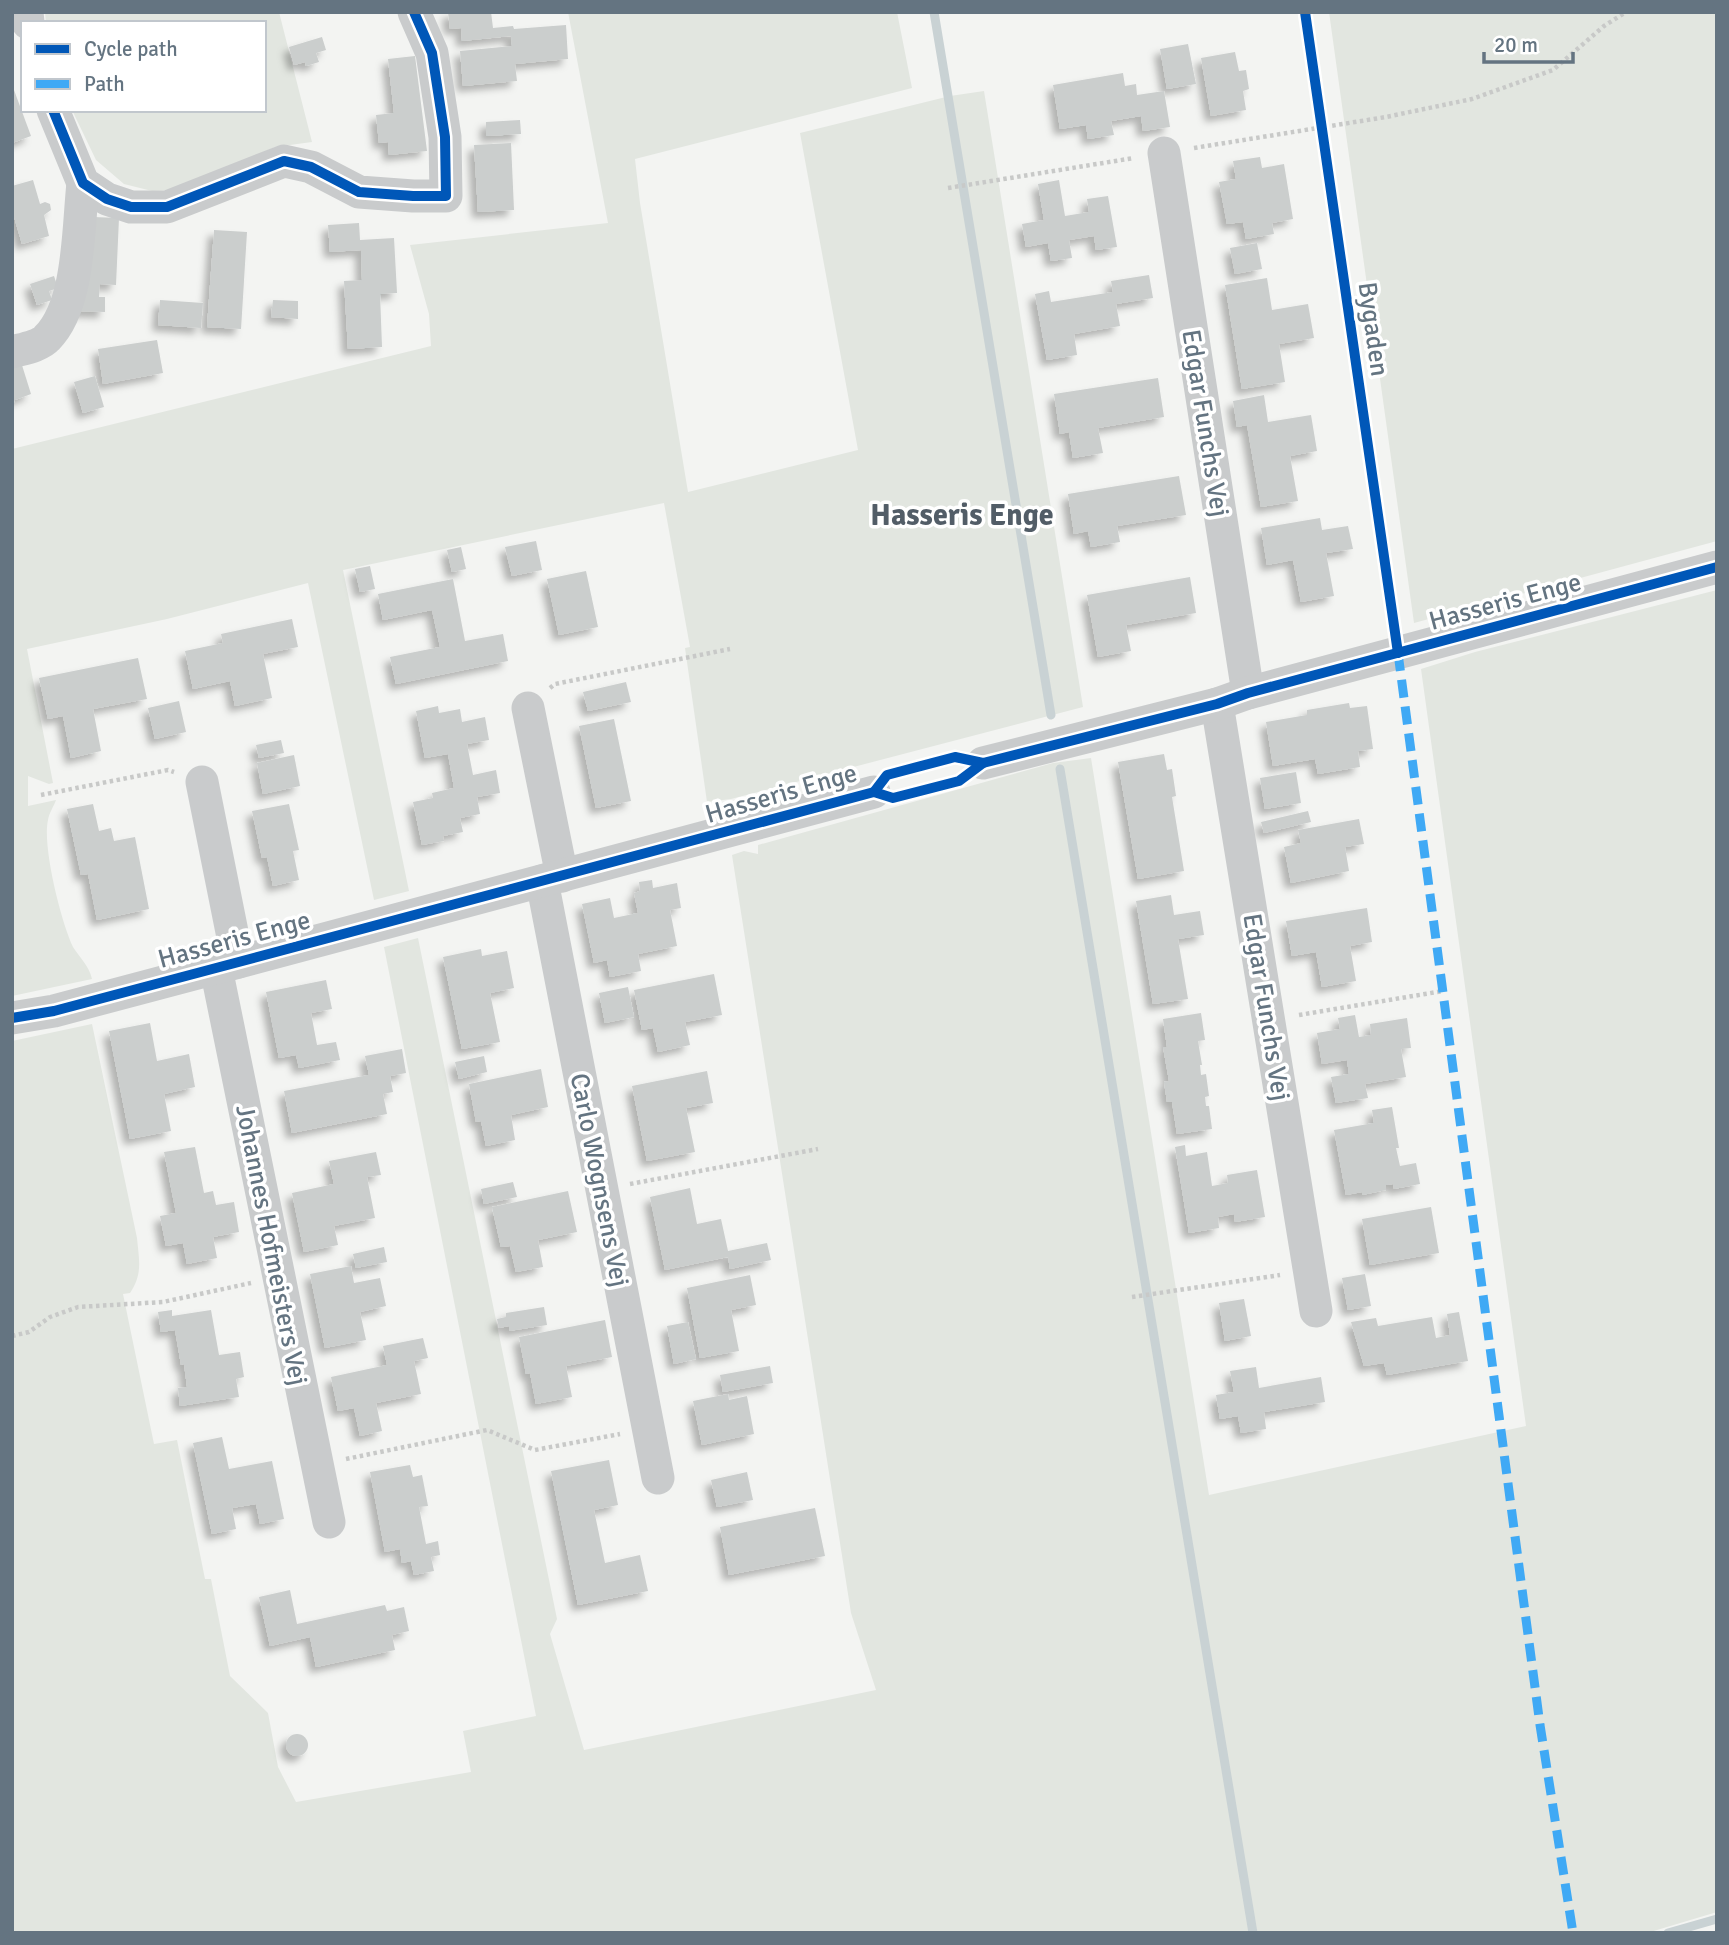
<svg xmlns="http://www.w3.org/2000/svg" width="1729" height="1945" viewBox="0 0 1729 1945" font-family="Signika,sans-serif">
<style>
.green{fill:#e2e6e0}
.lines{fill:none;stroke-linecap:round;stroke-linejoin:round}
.stream{stroke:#c9d2d4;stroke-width:9}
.building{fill:#cbcecd;filter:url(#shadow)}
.path{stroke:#c8c9c8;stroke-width:4.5;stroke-dasharray:3.5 3.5;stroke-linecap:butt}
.minor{stroke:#c9cbcc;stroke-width:33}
.quiet{stroke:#3fa9f5;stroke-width:9;stroke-dasharray:18 9;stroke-linecap:butt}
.cycleway-casing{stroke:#fff;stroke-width:15}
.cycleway{stroke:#0057b8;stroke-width:10}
.labels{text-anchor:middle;stroke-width:7;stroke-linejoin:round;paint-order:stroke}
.street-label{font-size:26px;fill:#647481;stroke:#fff}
.quarter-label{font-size:30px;font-weight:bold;fill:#525d67;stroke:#fff}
</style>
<defs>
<filter id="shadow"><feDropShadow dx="-6" dy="6" stdDeviation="3.5" flood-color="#0004"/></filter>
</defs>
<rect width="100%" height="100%" fill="#f3f4f2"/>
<!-- green -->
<g class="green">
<polygon points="45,12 279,12 312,142 275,147 174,190 152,191 124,184 96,160 72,110 264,110 264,23 46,23"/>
<path d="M568 12H897L912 88 635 159 640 203 688 492 858 450 800 133 950 96 984 91 1083 707 731 799 707 802 685 648 690 647 664 503 343 570 409 891 374 900 308 583 167 619 27 649 53 783 49 784 28 776V806L56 800C54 806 49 813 48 820 42 846 61 922 73 947 80 958 89 966 92 979L12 996V449L431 346 429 314 410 245 608 223Z"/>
<polygon points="1329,12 1717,12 1717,541 1414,623"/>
<path d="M1717 590V1912L1647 1933H12V1041L92 1024 137 1238C139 1260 143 1274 130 1293L123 1294 154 1444 177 1440 205 1579H211L230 1676 268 1713 278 1767 296 1802 471 1772 463 1731 536 1716 384 947 418 938 557 1619 550 1634 584 1750 876 1690 851 1613 732 855 744 851 758 854V845L1053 763 1091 758 1209 1495 1526 1426 1421 669 1475 652Z"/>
</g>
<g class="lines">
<!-- stream -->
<g class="stream">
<polyline points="934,12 1051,715"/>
<polyline points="1060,769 1253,1933"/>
<polyline points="1668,1933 1717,1919"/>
</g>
</g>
<!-- building -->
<g class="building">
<polygon points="448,12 491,12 493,28 513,26 514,29 566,25 568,59 515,64 517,81 463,86 460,51 512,46 511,36 462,41 461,28 450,29"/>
<polygon points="322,37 326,50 316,53 319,62 306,66 305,62 294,65 289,47"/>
<polygon points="1188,44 1196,84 1167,89 1160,49"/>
<polygon points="1235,52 1239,71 1246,70 1249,89 1243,91 1246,110 1211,116 1201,58"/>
<polygon points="415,56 427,151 389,155 388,142 379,143 376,115 394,113 388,59"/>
<polygon points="1123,73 1125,86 1136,84 1137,95 1164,91 1170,127 1143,131 1141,116 1111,121 1114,135 1088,139 1086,125 1060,129 1053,85"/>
<polygon points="14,90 31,136 12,143 12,91"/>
<polygon points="520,120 521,134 486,136 486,122"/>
<polygon points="511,143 514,210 478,212 474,145"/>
<polygon points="1260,157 1262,168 1284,164 1293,219 1272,223 1274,234 1246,239 1243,222 1227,224 1219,182 1236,179 1233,161"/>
<polygon points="33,180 40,204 45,202 50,204 51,210 44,215 49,236 22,244 12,210 12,186"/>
<polygon points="1059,180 1065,216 1089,212 1087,199 1108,196 1117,247 1096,250 1094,236 1069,240 1072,258 1051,261 1048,243 1026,247 1022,224 1044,220 1038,184"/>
<polygon points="93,217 119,218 116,285 100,284 99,297 105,297 105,312 77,311"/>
<polygon points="359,223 360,240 394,238 397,293 380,294 382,347 348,349 344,281 362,280 361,250 330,252 328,225"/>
<polygon points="214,230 247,232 241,329 207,327"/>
<polygon points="1257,243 1262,269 1235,274 1230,248"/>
<polygon points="1149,275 1153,298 1116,304 1120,326 1074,334 1077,355 1047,360 1035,294 1049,291 1051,302 1113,292 1111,281"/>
<polygon points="54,276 58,288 49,291 52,300 37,305 30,284"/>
<polygon points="1267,278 1272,310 1308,304 1314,338 1279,344 1285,382 1242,389 1225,285"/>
<polygon points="160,300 203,303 201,328 158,325"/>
<polygon points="273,300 298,301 298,319 271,317"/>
<polygon points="157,340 163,373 103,384 98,349"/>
<polygon points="21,362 31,394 15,400 12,407 12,365"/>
<polygon points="95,376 104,407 83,413 74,382"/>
<polygon points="1158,378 1164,417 1098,428 1103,453 1073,458 1069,432 1060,434 1054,394"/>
<polygon points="1264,395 1268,422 1311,415 1317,451 1290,456 1298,501 1261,507 1247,425 1237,427 1233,401"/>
<polygon points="1179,476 1186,515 1117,526 1120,542 1091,547 1088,531 1074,534 1068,494"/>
<polygon points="1320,518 1322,530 1348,526 1353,549 1326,553 1334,596 1301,602 1293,560 1267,565 1261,528"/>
<polygon points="536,541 542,570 512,576 505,547"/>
<polygon points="461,547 466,569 452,572 447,550"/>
<polygon points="370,566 375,589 360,592 355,569"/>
<polygon points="586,571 598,627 559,635 547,579"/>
<polygon points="1190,577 1196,613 1126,625 1131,651 1098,657 1087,595"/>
<polygon points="453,579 465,641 503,634 508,661 396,684 390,657 440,647 432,610 383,620 378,594"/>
<polygon points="292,619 298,647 263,654 272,698 235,706 230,681 193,689 185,651 223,643 221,634"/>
<polygon points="138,658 147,699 93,709 101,751 71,758 63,716 48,719 39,678"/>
<polygon points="626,682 631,702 588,711 583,692"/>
<polygon points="179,701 186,732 155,739 148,708"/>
<polygon points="1349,703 1350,708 1367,706 1373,749 1358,751 1360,767 1318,774 1315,759 1273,766 1266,722 1307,715 1307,710"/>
<polygon points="438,706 439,713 460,709 462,722 485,717 489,740 467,744 473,775 496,770 500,793 477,797 480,814 460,818 463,832 443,836 444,841 422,845 413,802 433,798 432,793 454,788 448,754 425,758 416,711"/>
<polygon points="614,719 631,801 596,808 579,726"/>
<polygon points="281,740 284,753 259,758 256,745"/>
<polygon points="1164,754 1167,770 1172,769 1176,796 1172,797 1184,871 1138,879 1118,762"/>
<polygon points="294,755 300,786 263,794 257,763"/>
<polygon points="1296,772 1301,803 1265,809 1260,778"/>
<polygon points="93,804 99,831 111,828 114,841 135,837 149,909 97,920 88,874 81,875 67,809"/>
<polygon points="289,804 299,850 293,851 299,880 273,886 267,857 262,858 252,811"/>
<polygon points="1308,811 1311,822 1264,833 1261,822"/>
<polygon points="1359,819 1364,844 1345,847 1349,871 1291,883 1284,847 1301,843 1298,830"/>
<polygon points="652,880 653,888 677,883 681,908 670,910 677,946 638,954 641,971 610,977 607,960 594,963 582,904 610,898 614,918 638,913 634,893 640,891 639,882"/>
<polygon points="1171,895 1174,915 1200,911 1204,935 1178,939 1188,999 1153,1004 1136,901"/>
<polygon points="1367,908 1372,942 1350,946 1356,981 1322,987 1316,952 1292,956 1286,921"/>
<polygon points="481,949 482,956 507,951 514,988 490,993 500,1042 462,1049 443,957"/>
<polygon points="714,974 722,1015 685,1022 690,1045 658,1052 653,1028 642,1030 634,990"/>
<polygon points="326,980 332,1009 311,1013 317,1045 336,1042 340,1060 299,1068 296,1055 279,1058 266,992"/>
<polygon points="628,987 634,1017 605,1023 599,993"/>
<polygon points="1201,1013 1205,1040 1198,1041 1202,1065 1200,1065 1201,1075 1206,1074 1209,1096 1205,1097 1206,1106 1209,1106 1212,1129 1177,1134 1172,1102 1167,1102 1164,1082 1169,1081 1163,1047 1167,1047 1163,1019"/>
<polygon points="1355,1015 1359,1037 1371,1035 1370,1024 1407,1018 1411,1048 1401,1049 1406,1077 1365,1084 1368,1098 1336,1103 1331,1077 1349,1074 1347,1060 1322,1064 1317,1033 1340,1029 1338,1018"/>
<polygon points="150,1023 157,1061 189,1054 195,1087 164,1094 171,1131 130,1139 109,1031"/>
<polygon points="402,1049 406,1073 390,1076 393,1092 383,1094 387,1114 292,1133 284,1091 369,1075 365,1056"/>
<polygon points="484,1056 487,1072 459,1079 455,1062"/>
<polygon points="541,1069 548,1107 511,1115 515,1140 486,1146 481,1121 476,1122 469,1084"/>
<polygon points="707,1071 713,1103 686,1108 695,1152 647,1161 632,1086"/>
<polygon points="1392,1107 1399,1148 1396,1148 1400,1166 1416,1163 1420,1184 1394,1189 1393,1184 1386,1185 1386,1190 1362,1195 1362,1192 1346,1195 1334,1130 1374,1123 1372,1110"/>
<polygon points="1185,1145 1186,1156 1207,1152 1212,1186 1228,1183 1227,1175 1257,1170 1265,1217 1235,1222 1234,1214 1218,1217 1219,1228 1189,1233 1175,1147"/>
<polygon points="195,1147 204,1193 213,1191 216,1205 234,1202 239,1232 213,1237 217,1258 187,1264 183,1243 166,1246 160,1216 176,1213 164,1152"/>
<polygon points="376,1152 381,1175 367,1177 375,1218 334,1226 338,1245 304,1252 292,1193 334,1184 329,1161"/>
<polygon points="513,1182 517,1197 484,1204 481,1189"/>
<polygon points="690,1188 697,1224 721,1219 728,1251 767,1243 771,1260 730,1269 728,1257 665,1270 650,1197"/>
<polygon points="568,1191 577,1232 538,1240 543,1267 516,1272 510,1246 501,1247 492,1207"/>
<polygon points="1431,1207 1439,1253 1370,1265 1362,1219"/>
<polygon points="384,1247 387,1262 356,1268 353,1254"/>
<polygon points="351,1266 354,1283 380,1278 386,1306 360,1312 366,1340 325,1348 310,1274"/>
<polygon points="1365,1274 1371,1306 1348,1310 1342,1278"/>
<polygon points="750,1275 756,1305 731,1310 739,1351 700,1358 687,1288"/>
<polygon points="1244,1299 1251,1336 1225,1341 1219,1303"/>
<polygon points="544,1307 547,1325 509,1331 509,1326 499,1328 497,1319 506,1317 506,1313"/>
<polygon points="172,1310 172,1316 211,1310 219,1355 240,1352 244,1377 236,1379 239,1397 180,1406 178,1388 187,1387 184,1364 181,1365 175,1330 161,1332 158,1312"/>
<polygon points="1459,1312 1468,1361 1387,1375 1384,1363 1364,1366 1351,1322 1376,1318 1378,1326 1432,1317 1436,1338 1450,1335 1447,1314"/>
<polygon points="605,1320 612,1357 566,1366 572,1397 536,1404 530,1373 526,1374 519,1337"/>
<polygon points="688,1322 696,1359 674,1364 667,1326"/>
<polygon points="423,1338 428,1358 414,1361 421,1394 376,1403 382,1431 360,1436 354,1408 338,1411 331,1377 387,1365 383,1346"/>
<polygon points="770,1366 773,1383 723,1392 720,1375"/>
<polygon points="1256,1367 1259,1388 1321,1377 1325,1402 1264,1412 1266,1429 1241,1433 1238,1416 1220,1419 1216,1395 1234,1392 1230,1371"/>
<polygon points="728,1394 729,1400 747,1396 754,1434 702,1445 693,1401"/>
<polygon points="222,1437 229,1469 272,1461 284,1519 260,1524 256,1504 232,1508 236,1529 212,1534 193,1443"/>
<polygon points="609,1460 618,1505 594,1510 605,1563 640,1555 648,1591 578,1605 551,1471"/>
<polygon points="410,1465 413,1477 422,1475 428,1506 419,1507 426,1544 438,1541 440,1555 431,1557 434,1571 414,1575 411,1561 402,1563 400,1549 385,1552 370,1472"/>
<polygon points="747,1472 753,1500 717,1507 711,1480"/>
<polygon points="815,1508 825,1556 729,1575 720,1527"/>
<polygon points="290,1590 297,1624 385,1605 387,1611 404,1607 409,1631 392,1635 395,1650 316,1667 310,1637 270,1646 259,1597"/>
<circle cx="297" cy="1745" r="11"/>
</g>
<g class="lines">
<!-- path -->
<g class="path">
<polyline points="1194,148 1386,117 1472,99 1553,70 1604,26 1626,12"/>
<polyline points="948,188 1134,158"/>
<polyline points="550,688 555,684 730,649"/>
<polyline points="41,795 168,770 174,772"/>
<polyline points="1299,1015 1443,991"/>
<polyline points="630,1184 818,1149"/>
<polyline points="1132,1297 1280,1275"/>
<polyline points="12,1336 29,1332 50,1317 78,1307 163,1302 251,1283"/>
<polyline points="346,1459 487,1430 535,1450 620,1434"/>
</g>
<!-- minor -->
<g class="minor">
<polyline points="27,12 28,23"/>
<polyline points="53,110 83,183 107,199 131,207 167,207 284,161 311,167 359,192 413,196 446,196 445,137 432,53 414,12"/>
<polyline points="1164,153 1248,693"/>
<path d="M12 352C22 349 40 346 47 338 80 305 78 228 83 183"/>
<polyline points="1217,704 1316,1311"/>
<polyline points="528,708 562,876"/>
<polyline points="983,763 1217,704 1248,693 1717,567"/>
<polyline points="202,782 238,962"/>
<polyline points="542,881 658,1478"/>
<polyline points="216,968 329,1522"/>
<polyline points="12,1018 54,1011 216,968 874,792"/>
</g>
<!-- quiet -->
<polyline class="quiet" points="1398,653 1540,1725 1573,1933"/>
<defs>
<g id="cycleway">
<polyline points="1305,12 1398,653"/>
<polyline points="53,110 83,183 107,199 131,207 167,207 284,161 311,167 359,192 413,196 446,196 445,137 432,53 414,12"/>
<polyline points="874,792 893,798 959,781 983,763"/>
<polyline points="12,1018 54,1011 216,968 874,792 887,775 955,757 983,763 1217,704 1248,693 1717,567"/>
</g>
</defs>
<!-- cycleway casing -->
<use href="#cycleway" class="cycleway-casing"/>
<!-- cycleway -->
<use href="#cycleway" class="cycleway"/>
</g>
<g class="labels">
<!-- street labels -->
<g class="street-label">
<text transform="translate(1374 329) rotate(82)" y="9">Bygaden</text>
<text transform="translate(1206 423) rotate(81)" y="9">Edgar Funchs Vej</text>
<text transform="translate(1505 601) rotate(-15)" y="9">Hasseris Enge</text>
<text transform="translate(781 793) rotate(-16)" y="9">Hasseris Enge</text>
<text transform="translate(234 939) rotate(-15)" y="9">Hasseris Enge</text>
<text transform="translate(1267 1007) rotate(81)" y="9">Edgar Funchs Vej</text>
<text transform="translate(600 1180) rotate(79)" y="9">Carlo Wognsens Vej</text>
<text transform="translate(272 1245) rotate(79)" y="9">Johannes Hofmeisters Vej</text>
</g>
<!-- quarter labels -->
<g class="quarter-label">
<text x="962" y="525">Hasseris Enge</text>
</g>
</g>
<!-- border -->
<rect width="1729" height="1945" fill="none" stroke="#647481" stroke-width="28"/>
<!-- legend -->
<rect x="21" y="21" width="245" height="91" fill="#ffffff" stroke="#c1c7cd" stroke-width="2"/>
<rect x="35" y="44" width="35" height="10" fill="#0057b8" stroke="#c1c7cd" stroke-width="2"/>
<text x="84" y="56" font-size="21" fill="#647481">Cycle path</text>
<rect x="35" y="79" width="35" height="10" fill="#3fa9f5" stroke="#c1c7cd" stroke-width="2"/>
<text x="84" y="91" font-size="21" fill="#647481">Path</text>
<!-- scale -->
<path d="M1484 52v10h89v-10" fill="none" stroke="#647481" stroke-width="3.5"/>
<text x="1494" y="52" font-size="21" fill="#647481" stroke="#ffffff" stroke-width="5" paint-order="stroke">20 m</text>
</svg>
